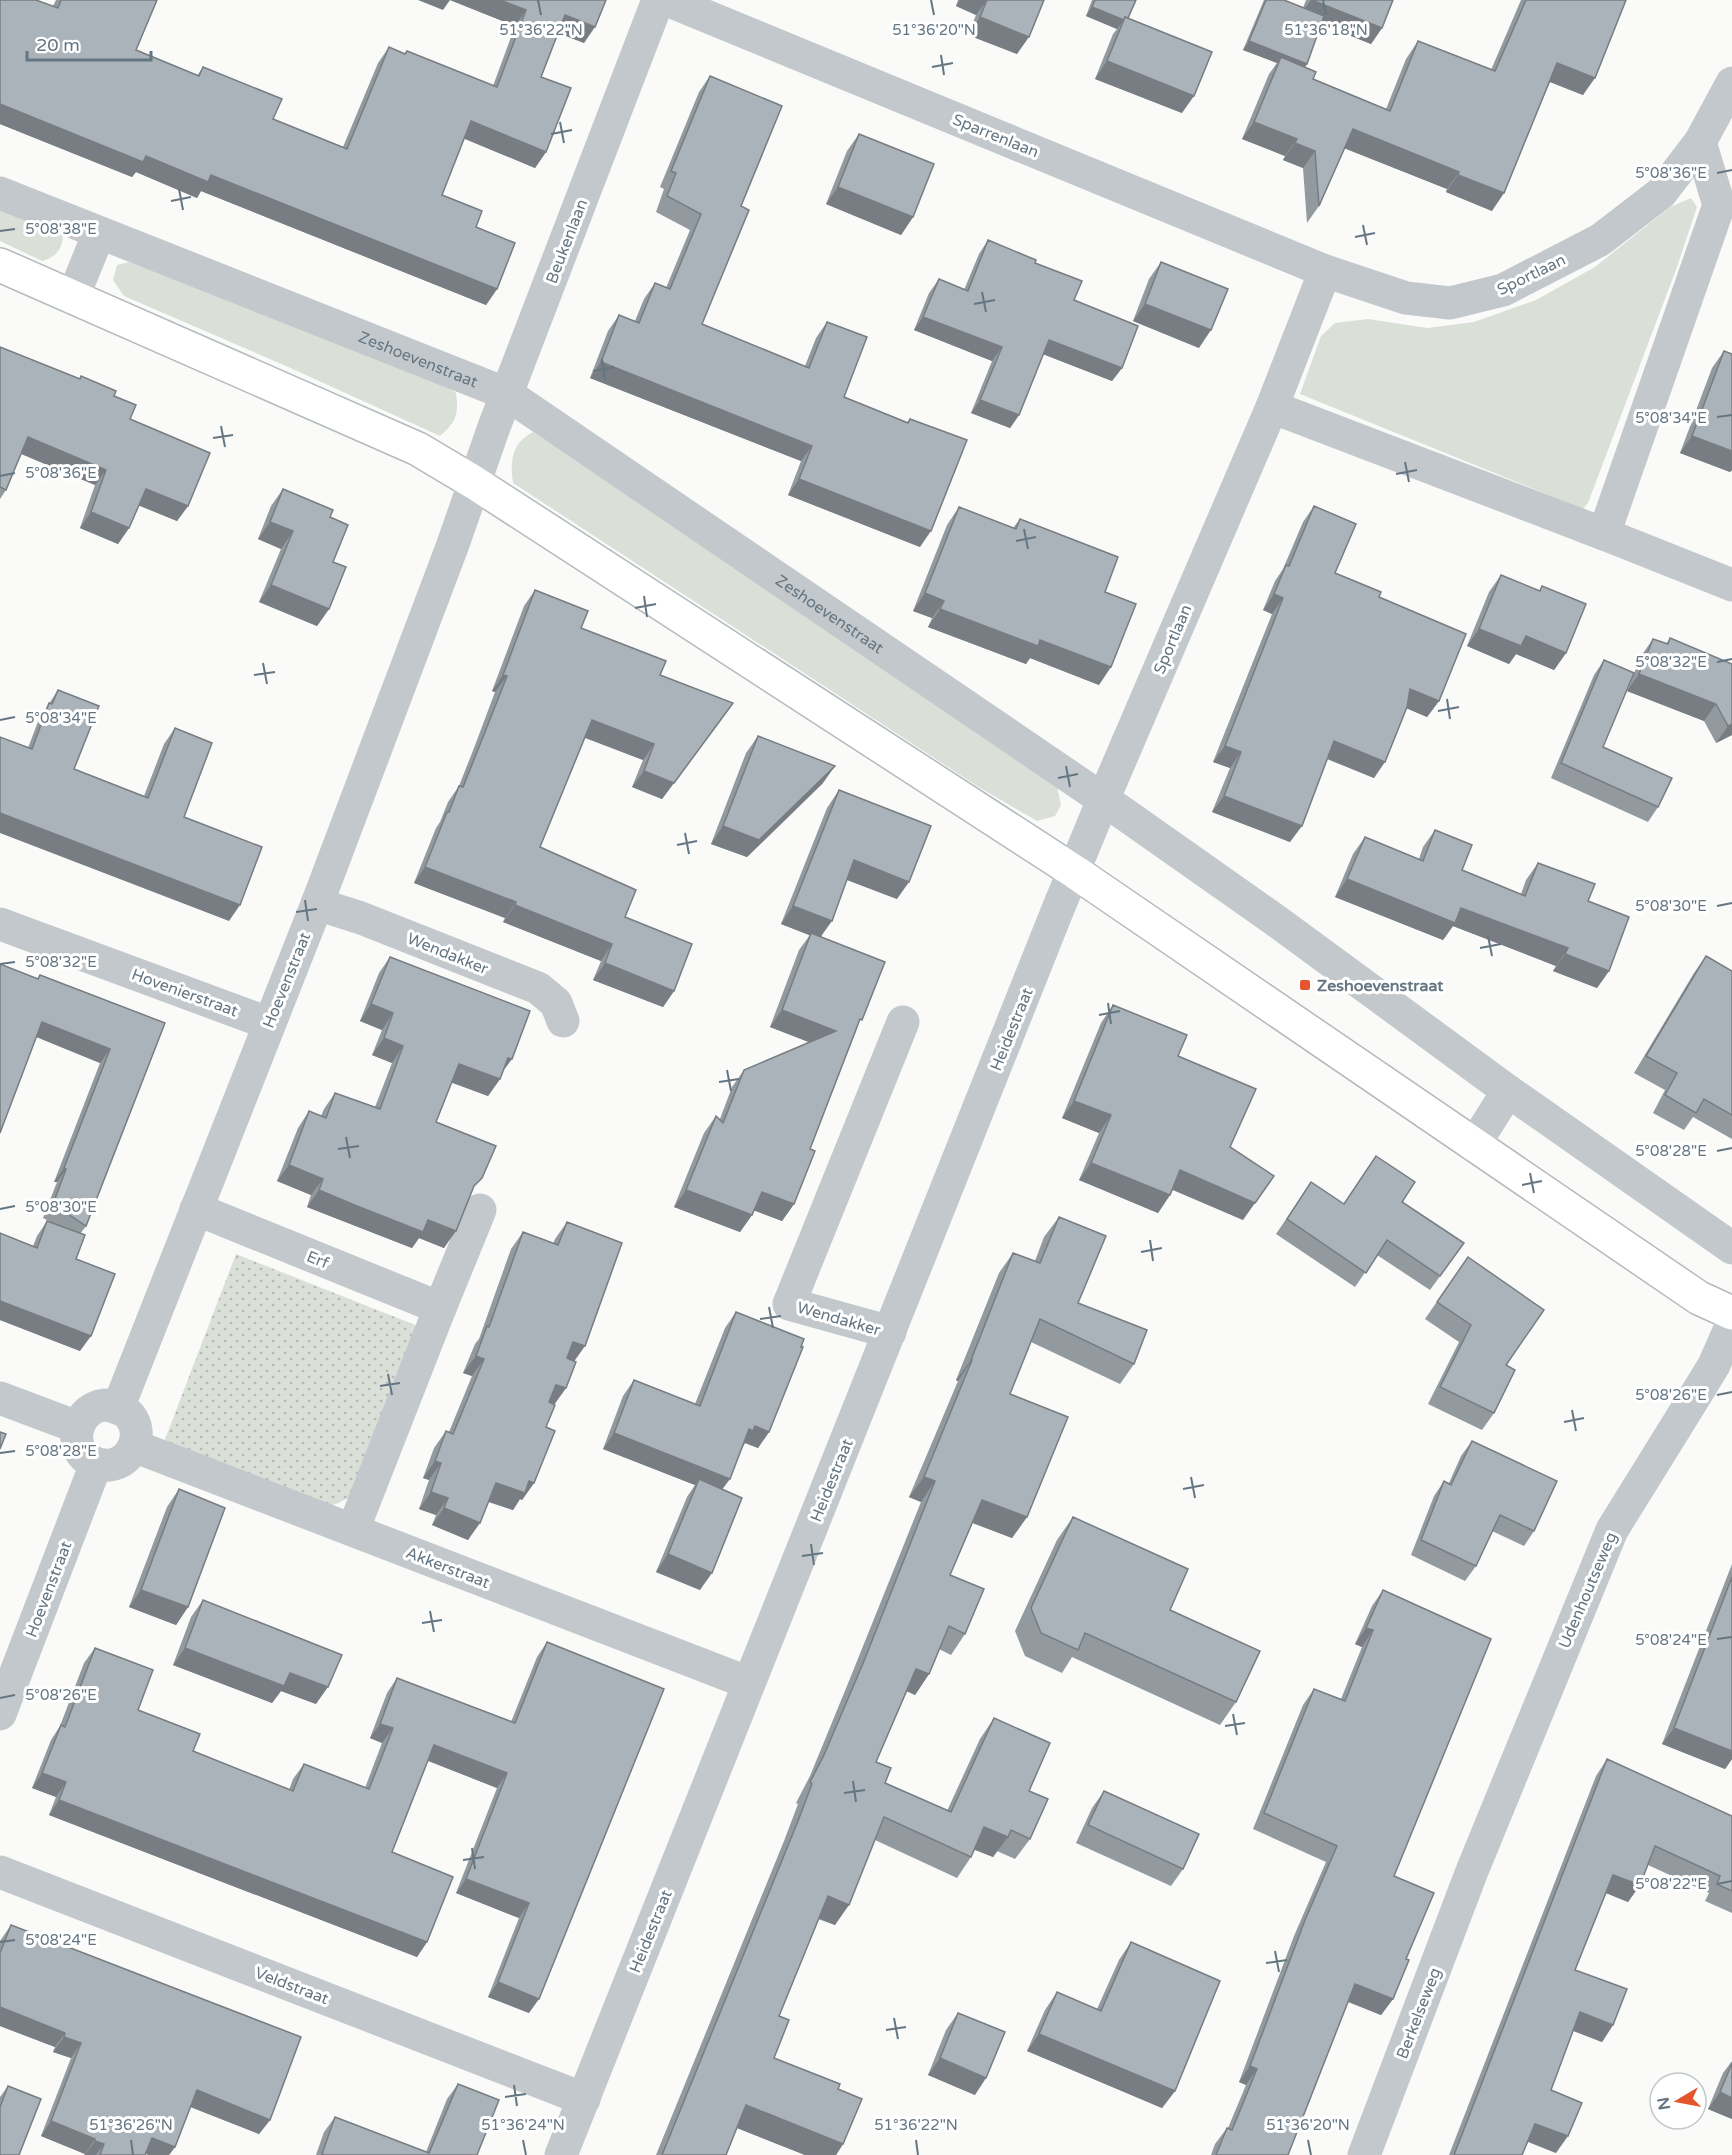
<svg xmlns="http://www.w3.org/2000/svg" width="1732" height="2155" viewBox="0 0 1732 2155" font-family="'Varela Round',sans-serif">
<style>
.grass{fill:#dadfd7}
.park{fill:url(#park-dots)}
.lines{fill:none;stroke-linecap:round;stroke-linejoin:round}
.secondary-casing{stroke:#b3babf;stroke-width:36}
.street{stroke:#c3c8cc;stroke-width:33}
.secondary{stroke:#fff;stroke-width:33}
.wall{fill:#929a9f}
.shaded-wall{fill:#777d82}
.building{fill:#aab3b9;stroke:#777d82;stroke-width:1.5}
.ticks{fill:none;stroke:#657683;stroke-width:2}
.poi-dot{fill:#e4572e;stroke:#fff;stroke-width:2}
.labels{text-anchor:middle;stroke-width:6;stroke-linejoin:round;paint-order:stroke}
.street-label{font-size:16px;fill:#657683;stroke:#fff}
.poi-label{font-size:16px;font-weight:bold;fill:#657683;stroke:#fff;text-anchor:start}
.ticks-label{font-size:15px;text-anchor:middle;fill:#657683;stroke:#fff;stroke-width:6;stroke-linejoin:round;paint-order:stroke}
</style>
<defs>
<pattern id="park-dots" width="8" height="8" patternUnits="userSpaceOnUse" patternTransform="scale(1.5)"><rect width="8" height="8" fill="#dadfd7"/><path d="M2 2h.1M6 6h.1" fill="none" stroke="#b4b9b4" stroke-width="1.8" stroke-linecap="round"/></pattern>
</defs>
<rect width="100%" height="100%" fill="#fafaf8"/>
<!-- grass -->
<g class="grass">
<polygon points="1691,198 1697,207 1677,267 1588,503 1583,509 1300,394 1321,336 1335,323 1368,319 1427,328 1474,322 1536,300 1595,267 1670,207"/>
<path d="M0 205 63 235C62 250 56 257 42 261L0 241Z"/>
<path d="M129 262 435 378 456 393C459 415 456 422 440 436L286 366 124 296 113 280 117 265Z"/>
<path d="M533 432 859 649 1057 786 1061 805 1055 816 1037 821 977 786 513 483C510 461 511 444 533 432Z"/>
</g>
<!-- park -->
<polygon class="park" points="236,1254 415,1325 419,1332 355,1495 331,1506 164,1442"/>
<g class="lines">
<defs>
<polyline id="secondary" points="0,265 418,449 475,483 1075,872 1699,1298 1732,1313"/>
</defs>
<!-- secondary casing -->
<use href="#secondary" class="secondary-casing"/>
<!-- street -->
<g class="street">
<polyline points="667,0 1325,271"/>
<path id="s1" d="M0 193 507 394 1123 813 1275 920 1508 1091 1732 1248"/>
<polyline points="73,297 99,233"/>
<polyline points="1272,407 1604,534 1719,205 1700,142"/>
<polyline points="1604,534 1732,585"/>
<polyline points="317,904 361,918 538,988 556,1003 563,1021"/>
<polyline points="0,924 268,1023"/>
<polyline points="1474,1145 1508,1091"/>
<polyline points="196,1209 440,1308 353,1530"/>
<polyline points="440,1308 480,1210"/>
<polyline points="890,1332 789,1304 903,1022"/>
<polyline points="0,1398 77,1427"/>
<polyline points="147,1451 749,1683"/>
<path d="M96 1464C92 1461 87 1459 84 1456 68 1438 80 1408 104 1405 108 1405 113 1407 118 1408L317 904 452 547 494 427 658 0"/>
<path d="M0 1714 96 1464C100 1464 106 1466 110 1465 133 1462 144 1434 130 1416 127 1412 122 1410 118 1408"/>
<polyline points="0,1872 584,2099"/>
<polyline points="561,2155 1058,909 1103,800 1272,407 1325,271 1406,298 1450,303 1503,290 1600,240 1661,193 1700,142 1732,83"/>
<polyline points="1364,2155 1472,1871 1612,1530 1700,1388 1714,1365 1732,1324"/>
</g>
<!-- secondary -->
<use href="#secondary" class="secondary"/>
</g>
<!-- wall -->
<g class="wall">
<polygon points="0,0 53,6 56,0 157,0 136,50 197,76 203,67 273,119 343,147 378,63 389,47 405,54 407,51 493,86 515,26 450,0 606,0 584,43 558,33 541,77 546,152 535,168 464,138 442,195 476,227 497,289 486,305 201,191 197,198 136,172 132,177 0,124"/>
<polygon points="958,0 1044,0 1017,54 968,35 976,15 956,6"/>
<polygon points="1092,0 1136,0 1128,18 1182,113 1095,79 1113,34 1117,29 1086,16"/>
<polygon points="1264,0 1284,0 1303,8 1306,0 1393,0 1382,28 1371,44 1321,24 1307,64 1305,67 1313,79 1386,109 1406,59 1418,41 1491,70 1521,0 1626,0 1583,95 1550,82 1492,211 1446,192 1447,189 1345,148 1319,206 1307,223 1303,168 1283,160 1285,156 1242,139 1269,74 1277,63 1243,50"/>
<polygon points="710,76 741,206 702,324 805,366 816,338 827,322 844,397 907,422 910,419 920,547 788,495 801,461 590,378 608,331 619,315 635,321 644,299 655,283 666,288 690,230 656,212 664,189 660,187 699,92"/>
<polygon points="859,134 913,217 901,235 826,204 847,151"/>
<polygon points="988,240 1035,263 1074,300 1122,368 1112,381 1043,354 1019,415 1010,428 971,413 992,361 914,330 929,293 939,279 964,290 979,254"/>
<polygon points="1161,262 1199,348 1133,321 1149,279"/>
<polygon points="0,347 79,379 81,376 114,396 188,506 177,521 139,505 129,528 118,544 80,528 95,485 21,454 6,490 0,499"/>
<polygon points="1724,351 1732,354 1732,470 1730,472 1680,453 1712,368"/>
<polygon points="283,489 330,517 333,562 329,609 317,626 259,602 281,549 258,539 271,506"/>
<polygon points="1314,506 1335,573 1379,597 1439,701 1427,717 1406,708 1374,778 1327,759 1290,842 1212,812 1230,768 1213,762 1272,614 1263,610 1275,581 1283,569 1303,522"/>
<polygon points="959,507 1013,528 1020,519 1105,592 1099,685 1030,658 1026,664 928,627 932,618 913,611 947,525"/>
<polygon points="1501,575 1539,591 1542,586 1566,653 1554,670 1516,654 1509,664 1467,646 1489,592"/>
<polygon points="535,590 581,628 660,675 722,719 662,799 632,787 643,760 585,738 540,847 625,917 674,991 663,1007 593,980 601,961 503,922 505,918 414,883 436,828 440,822 448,802 459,786 474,748 495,692 492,691 524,606"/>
<polygon points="1670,638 1732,664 1732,735 1716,743 1704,721 1627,691 1641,656 1653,639 1666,644"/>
<polygon points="1604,660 1603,747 1658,807 1648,822 1551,778 1594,675"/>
<polygon points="58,690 74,769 144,796 164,744 175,728 184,817 229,921 28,748 39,719"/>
<polygon points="758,736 823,783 747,857 711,844 746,753"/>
<polygon points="839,790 897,899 847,880 821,937 858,1026 810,1149 794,1204 782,1221 754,1210 752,1215 740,1232 674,1207 704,1133 716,1116 720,1119 732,1087 744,1070 809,1042 770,1027 799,950 810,935 781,924 827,808"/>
<polygon points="1435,830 1462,870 1521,894 1526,880 1538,863 1588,901 1609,971 1597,988 1553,971 1556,966 1453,926 1443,940 1335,897 1353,854 1365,837 1419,859 1423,847"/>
<polygon points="1706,956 1732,971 1732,1139 1693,1117 1684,1130 1653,1113 1665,1090 1634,1073 1694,973"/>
<polygon points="390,957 503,1071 500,1079 488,1096 452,1082 436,1122 472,1192 444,1248 419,1238 412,1248 340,1220 307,1207 311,1195 277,1181 298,1128 309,1111 321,1116 324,1109 335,1093 375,1107 392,1063 372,1055 382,1030 360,1021 379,973"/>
<polygon points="40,975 165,1023 86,1226 80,1234 76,1259 80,1351 0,1320 0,1233 33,1246 37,1236 47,1221 49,1221 43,1218 57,1182 54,1182 100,1063 36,1037 37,979"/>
<polygon points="1113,1005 1178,1056 1230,1147 1243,1220 1173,1189 1170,1195 1158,1213 1079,1180 1099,1133 1062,1118 1101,1023"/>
<polygon points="1376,1156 1402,1202 1464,1243 1430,1290 1377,1255 1355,1287 1276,1234 1301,1197 1344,1204"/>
<polygon points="1059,1217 1078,1303 1134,1364 1120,1384 1031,1342 1010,1394 1027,1517 1012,1538 972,1522 950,1575 965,1634 951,1655 939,1649 929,1674 915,1695 907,1691 876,1762 885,1783 947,1811 980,1739 994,1718 1029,1791 1030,1839 1015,1859 997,1851 993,1857 974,1849 971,1857 957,1878 875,1840 835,1925 818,1919 779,2016 774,2058 838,2089 843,2144 836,2155 805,2155 737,2128 726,2155 656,2155 784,1841 798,1804 796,1803 810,1776 849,1681 921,1502 909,1497 958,1381 956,1380 999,1273 1013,1253 1035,1261 1044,1237"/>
<polygon points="567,1222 574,1361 566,1388 554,1404 546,1427 534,1483 522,1500 520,1499 513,1510 488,1502 468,1540 432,1525 436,1515 419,1509 429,1480 423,1478 434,1448 446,1431 449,1432 472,1376 463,1373 475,1344 479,1339 511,1249 523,1232 553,1244 555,1239"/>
<polygon points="1456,1274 1506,1365 1494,1413 1482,1430 1428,1404 1459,1342 1425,1319"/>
<polygon points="736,1312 801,1347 769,1432 758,1448 745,1443 722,1489 700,1590 656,1572 687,1497 695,1485 603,1449 623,1396 634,1380 695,1404 725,1328"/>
<polygon points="1472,1441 1534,1531 1524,1546 1492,1531 1476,1566 1465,1581 1411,1555 1434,1496 1444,1481 1449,1483 1461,1456"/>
<polygon points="179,1489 188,1607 176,1625 129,1607 167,1507"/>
<polygon points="1073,1517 1170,1610 1236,1702 1220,1725 1072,1657 1062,1673 1025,1656 1015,1631 1057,1540"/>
<polygon points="1732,1564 1732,1759 1725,1769 1662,1744"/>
<polygon points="1383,1590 1394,1876 1406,1959 1393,1999 1381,2015 1348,2002 1288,2155 1211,2155 1215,2144 1227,2128 1228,2128 1246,2085 1239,2082 1294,1936 1326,1862 1253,1829 1303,1705 1314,1689 1341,1699 1362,1647 1355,1644 1372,1606"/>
<polygon points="203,1600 316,1704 281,1691 272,1703 173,1665 191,1617"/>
<polygon points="547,1642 529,2013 488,1997 519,1918 456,1893 497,1788 428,1761 392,1852 427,1942 417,1957 49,1815 56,1797 32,1788 51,1740 60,1726 84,1663 95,1648 138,1710 193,1751 289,1790 293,1779 304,1764 365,1788 382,1743 370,1738 387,1693 397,1678 511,1722 537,1657"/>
<polygon points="1607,1759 1732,1816 1732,1913 1705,1901 1709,1893 1648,1865 1640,1885 1628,1902 1606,1893 1575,1970 1613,2025 1602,2042 1573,2031 1551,2090 1556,2153 1528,2142 1522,2155 1449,2155 1596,1776"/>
<polygon points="1104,1791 1183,1869 1171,1886 1076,1843 1092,1808"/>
<polygon points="11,1925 270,2120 259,2134 190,2107 175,2147 169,2155 146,2154 145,2155 84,2155 85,2154 41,2136 71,2058 53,2052 55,2047 0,2026 0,1941"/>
<polygon points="1131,1942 1175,2091 1162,2108 1027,2051 1045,2010 1057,1992 1097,2009 1119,1960"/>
<polygon points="958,2013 975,2095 928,2075 946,2030"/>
<polygon points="1732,2061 1732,2119 1708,2109 1723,2073"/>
<polygon points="458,2084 477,2155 316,2155 324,2132 335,2117 426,2152 447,2099"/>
<polygon points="8,2086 0,2155 0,2097"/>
</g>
<!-- shaded-wall -->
<g class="shaded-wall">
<polygon points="418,0 450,0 443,10"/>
<polygon points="450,0 500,0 526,10 515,26"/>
<polygon points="960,0 987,0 976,15 956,6"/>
<polygon points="1311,0 1312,0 1382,28 1371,44 1300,15"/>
<polygon points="1092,7 1124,20 1117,29 1086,16"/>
<polygon points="565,15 595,27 584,43 554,31"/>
<polygon points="980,17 1029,37 1017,54 968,35"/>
<polygon points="1249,41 1307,64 1301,73 1281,57 1277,63 1243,50"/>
<polygon points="1107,61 1194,96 1182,113 1095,79"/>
<polygon points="1557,63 1595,78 1583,95 1545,80"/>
<polygon points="0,104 146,156 211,175 497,289 486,305 201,191 197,198 136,172 132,177 0,124"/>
<polygon points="471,121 546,152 535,168 460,137"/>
<polygon points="1254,122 1297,139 1285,156 1242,139"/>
<polygon points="1353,129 1459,172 1447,189 1341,147"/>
<polygon points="1295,143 1315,151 1303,168 1283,160"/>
<polygon points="1458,175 1504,193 1492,211 1446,192"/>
<polygon points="838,187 913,217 901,235 826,204"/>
<polygon points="1145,304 1211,330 1199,348 1133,321"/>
<polygon points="923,317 1002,347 992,361 914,330"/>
<polygon points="1049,340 1122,368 1112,381 1040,353"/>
<polygon points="601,362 812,446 801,461 590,378"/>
<polygon points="980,400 1019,415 1010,428 971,413"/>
<polygon points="1692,436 1732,451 1732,470 1730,472 1680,453"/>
<polygon points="28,437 106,470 95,485 17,452"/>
<polygon points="799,479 931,531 920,547 788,495"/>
<polygon points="146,489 188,506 177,521 135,504"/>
<polygon points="91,512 129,528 118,544 80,528"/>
<polygon points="270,522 293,531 281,549 258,539"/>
<polygon points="271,585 329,609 317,626 259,602"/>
<polygon points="925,593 944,601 932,618 913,611"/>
<polygon points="1274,594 1283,598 1272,614 1263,610"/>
<polygon points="940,609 1040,640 1111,667 1099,685 1030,658 1026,664 928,627"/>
<polygon points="1479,629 1526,636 1566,653 1554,670 1516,654 1509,664 1467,646"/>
<polygon points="1639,674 1716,704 1704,721 1627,691"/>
<polygon points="503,675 507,676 495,692 492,691"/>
<polygon points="1410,689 1439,701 1427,717 1399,705"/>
<polygon points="733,703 662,799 632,787 644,771"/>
<polygon points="592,720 654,744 643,760 581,736"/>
<polygon points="1732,724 1732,735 1716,743 1728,726"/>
<polygon points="1334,741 1385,762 1374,778 1323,757"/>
<polygon points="1225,746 1241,752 1230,768 1213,762"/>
<polygon points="835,766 823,783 747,857 711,844 723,826"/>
<polygon points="1224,796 1302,826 1290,842 1212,812"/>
<polygon points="0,813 240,905 229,921 0,833"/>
<polygon points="854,860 909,882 897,899 842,878"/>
<polygon points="425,867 516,902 505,918 414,883"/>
<polygon points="1347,879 1461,908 1568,948 1556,966 1453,926 1443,940 1335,897"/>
<polygon points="515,905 612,944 601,961 503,922"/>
<polygon points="793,906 832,921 819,939 781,924"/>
<polygon points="1565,954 1609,971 1597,988 1553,971"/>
<polygon points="605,963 674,991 663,1007 593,980"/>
<polygon points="371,1004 393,1013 382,1030 360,1021"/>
<polygon points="782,1010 836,1031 824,1048 770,1027"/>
<polygon points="42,1022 110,1049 100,1063 32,1035"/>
<polygon points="384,1038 403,1046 392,1063 372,1055"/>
<polygon points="508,1058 512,1059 500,1075"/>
<polygon points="459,1064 500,1079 488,1096 447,1081"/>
<polygon points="1074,1101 1111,1115 1099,1133 1062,1118"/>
<polygon points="1091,1163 1170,1195 1158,1213 1079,1180"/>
<polygon points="289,1165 323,1179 311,1195 277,1181"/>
<polygon points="64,1168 66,1169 57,1182 54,1182"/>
<polygon points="1180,1170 1255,1203 1243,1220 1168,1188"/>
<polygon points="319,1190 428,1220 456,1231 444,1248 419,1238 412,1248 307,1207"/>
<polygon points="686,1190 752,1215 740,1232 674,1207"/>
<polygon points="762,1192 794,1204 782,1221 750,1209"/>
<polygon points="0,1301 91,1336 80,1351 0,1320"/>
<polygon points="573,1342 585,1346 573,1363 561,1359"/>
<polygon points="476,1356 484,1359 472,1376 463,1373"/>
<polygon points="971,1360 972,1360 958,1381 956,1380"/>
<polygon points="556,1385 566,1388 554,1405 544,1402"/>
<polygon points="755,1426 769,1432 758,1448 745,1443 742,1447 749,1429"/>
<polygon points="614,1433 730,1479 718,1495 699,1479 695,1485 603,1449"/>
<polygon points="435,1461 441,1463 429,1480 423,1478"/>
<polygon points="924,1477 935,1481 921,1502 909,1497"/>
<polygon points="529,1481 534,1483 522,1500 520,1499 513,1510 484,1500 496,1483"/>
<polygon points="431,1492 448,1498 436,1515 419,1509"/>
<polygon points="982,1500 1027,1517 1012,1538 967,1521"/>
<polygon points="444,1508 480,1523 468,1540 432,1525"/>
<polygon points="668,1554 712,1573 700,1590 656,1572"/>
<polygon points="141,1590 188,1607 176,1625 129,1607"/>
<polygon points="1366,1628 1373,1630 1362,1647 1355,1644"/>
<polygon points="185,1648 290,1673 328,1687 316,1704 281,1691 272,1703 173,1665"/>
<polygon points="916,1669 929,1674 915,1695 902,1689"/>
<polygon points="380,1724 393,1728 382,1743 370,1738"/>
<polygon points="1674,1728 1732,1751 1732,1759 1725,1769 1662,1744"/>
<polygon points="434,1745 507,1773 497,1788 424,1759"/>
<polygon points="42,1773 66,1782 56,1797 32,1788"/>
<polygon points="59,1800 427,1942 417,1957 49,1815"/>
<polygon points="984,1827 1008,1837 993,1857 970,1848"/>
<polygon points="1613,1875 1640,1885 1628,1902 1601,1891"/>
<polygon points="466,1879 529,1903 519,1918 456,1893"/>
<polygon points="828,1896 849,1905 835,1925 813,1916"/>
<polygon points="498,1982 539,1999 529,2013 488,1997"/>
<polygon points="1355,1984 1393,1999 1381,2015 1344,2000"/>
<polygon points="0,2007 65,2033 55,2047 0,2026"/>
<polygon points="1580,2012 1613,2025 1602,2042 1569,2029"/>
<polygon points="1039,2034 1175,2091 1162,2108 1027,2051"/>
<polygon points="64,2037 81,2043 71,2058 53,2052"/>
<polygon points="940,2058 986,2078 975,2095 928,2075"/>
<polygon points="1250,2066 1257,2069 1246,2085 1239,2082"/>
<polygon points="197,2090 270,2120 259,2134 186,2105"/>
<polygon points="1720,2092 1732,2098 1732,2119 1708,2109"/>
<polygon points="746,2105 843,2144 836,2155 805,2155 732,2126"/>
<polygon points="51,2121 95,2139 85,2154 41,2136"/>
<polygon points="1535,2124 1568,2136 1556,2153 1524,2140"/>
<polygon points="152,2138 175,2147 169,2155 148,2155 142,2152"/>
<polygon points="95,2141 104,2144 96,2155 85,2155"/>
</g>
<!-- building -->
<g class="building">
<polygon points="0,0 36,0 58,8 61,0 157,0 136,50 199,76 203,67 282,99 273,119 347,149 389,47 405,54 407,51 497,87 526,10 500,0 606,0 595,27 565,15 541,77 571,88 546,152 471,121 442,195 482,211 476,227 515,243 497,289 211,175 208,182 146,156 143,162 0,104"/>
<polygon points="987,0 1044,0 1029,37 980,17"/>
<polygon points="1095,0 1136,0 1128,18 1125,17 1124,20 1092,7"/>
<polygon points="1266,0 1284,0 1324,16 1307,64 1249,41"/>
<polygon points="1312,0 1393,0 1382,28"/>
<polygon points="1526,0 1626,0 1595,78 1557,63 1504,193 1458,175 1459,172 1353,129 1319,206 1315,151 1295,143 1297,139 1254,122 1281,57 1316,72 1313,79 1390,111 1418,41 1495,71"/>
<polygon points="1125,17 1212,52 1194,96 1107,61"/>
<polygon points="710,76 782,106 741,206 749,210 702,324 809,368 827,322 867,337 844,397 908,423 910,419 967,440 931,531 799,479 812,446 601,362 619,315 639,323 655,283 670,289 701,214 667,196 676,173 671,171"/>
<polygon points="859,134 934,164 913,217 838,187"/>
<polygon points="988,240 1036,260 1035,263 1082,281 1074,300 1138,326 1122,368 1049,340 1019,415 980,400 1002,347 923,317 939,279 968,291"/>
<polygon points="1161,262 1228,289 1211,330 1145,304"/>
<polygon points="0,347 80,379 81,376 116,391 114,396 136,405 130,419 210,453 188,506 146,489 129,528 91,512 106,470 28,437 6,490 0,487"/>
<polygon points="1724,351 1732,354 1732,451 1692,436"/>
<polygon points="283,489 333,510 330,517 348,525 333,562 346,567 329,609 271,585 293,531 270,522"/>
<polygon points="1314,506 1356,524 1335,573 1381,592 1379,597 1466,634 1439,701 1410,689 1407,707 1385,762 1334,741 1302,826 1224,796 1241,752 1225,746 1283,598 1274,594 1286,565 1289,566"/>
<polygon points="959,507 1016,529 1020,519 1118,557 1105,592 1136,604 1111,667 1040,640 1038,646 940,609 944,601 925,593"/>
<polygon points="1501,575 1540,591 1542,586 1586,604 1566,653 1526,636 1521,646 1479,629"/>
<polygon points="535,590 588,611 581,628 666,661 660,675 733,703 674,783 644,771 654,744 592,720 540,847 636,890 625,917 692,944 674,991 605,963 612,944 515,905 516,902 425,867 447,812 449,812 459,786 463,787 485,732 507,676 503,675"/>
<polygon points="1670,638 1732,664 1732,724 1728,726 1716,704 1639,674 1653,639 1668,644"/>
<polygon points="1604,660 1634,673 1603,747 1672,778 1658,807 1561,763"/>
<polygon points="58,690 99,706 74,769 148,798 175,728 212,743 184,817 262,847 240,905 0,813 0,737 32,749 49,703 52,704"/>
<polygon points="758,736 835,766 759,840 723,826"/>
<polygon points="839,790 931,826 909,882 854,860 832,921 793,906"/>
<polygon points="1435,830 1472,845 1462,870 1525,896 1538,863 1595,884 1588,901 1629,917 1609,971 1565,954 1568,948 1461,908 1455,923 1347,879 1365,837 1423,861"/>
<polygon points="811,933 885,962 862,1020 860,1019 810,1149 815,1151 794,1204 762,1192 752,1215 686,1190 716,1116 723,1123 744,1070 836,1031 782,1010"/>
<polygon points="1706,956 1732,971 1732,1115 1704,1099 1696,1113 1665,1095 1677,1073 1646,1056"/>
<polygon points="390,957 530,1011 512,1059 508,1058 500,1079 459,1064 436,1122 496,1146 482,1178 474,1186 456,1231 428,1220 423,1232 352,1204 319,1190 323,1179 289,1165 309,1111 326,1118 335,1093 380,1109 403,1046 384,1038 393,1013 371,1004"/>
<polygon points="0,964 38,979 40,975 165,1023 86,1226 53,1204 66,1169 64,1168 110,1049 42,1022 0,1133"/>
<polygon points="1113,1005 1187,1035 1178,1056 1256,1089 1230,1147 1274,1176 1255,1203 1180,1170 1170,1195 1091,1163 1111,1115 1074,1101"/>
<polygon points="1376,1156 1415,1182 1402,1202 1464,1243 1440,1276 1387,1240 1366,1273 1287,1219 1311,1182 1344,1204"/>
<polygon points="1059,1217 1106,1236 1078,1303 1147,1330 1134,1364 1040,1319 1010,1394 1068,1417 1027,1517 982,1500 950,1575 984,1589 965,1634 949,1626 929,1674 916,1669 876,1762 891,1768 885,1783 951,1812 994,1718 1050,1743 1029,1791 1048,1799 1030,1839 1011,1830 1008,1837 984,1827 971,1857 884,1817 849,1905 828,1896 779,2016 789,2020 774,2058 840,2084 838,2089 862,2099 843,2144 746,2105 726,2155 662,2155 798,1821 812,1784 810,1782 824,1755 864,1661 935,1481 924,1477 972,1360 971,1360 1013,1253 1040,1263"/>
<polygon points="47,1221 85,1235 76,1259 115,1274 91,1336 0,1301 0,1233 37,1248"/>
<polygon points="567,1222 622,1243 585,1346 573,1342 567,1358 576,1362 566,1388 556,1385 549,1402 555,1405 546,1427 555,1431 534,1483 529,1481 525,1493 496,1483 480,1523 444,1508 448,1498 431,1492 441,1463 435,1461 446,1431 453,1434 484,1359 476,1356 487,1326 489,1327 523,1232 558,1245"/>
<polygon points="1468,1257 1544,1310 1506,1365 1515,1370 1494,1413 1440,1387 1471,1325 1437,1302"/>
<polygon points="736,1312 804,1339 801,1347 803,1347 769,1432 755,1426 753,1431 749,1429 730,1479 614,1433 634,1380 700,1406"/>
<polygon points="0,1432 6,1434 0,1449"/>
<polygon points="1472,1441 1557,1481 1534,1531 1500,1515 1476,1566 1421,1540 1444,1481 1451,1485"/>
<polygon points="699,1479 742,1498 712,1573 668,1554"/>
<polygon points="179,1489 225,1508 188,1607 141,1590"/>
<polygon points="1073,1517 1188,1569 1170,1610 1260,1651 1236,1702 1085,1633 1078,1650 1041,1633 1031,1608"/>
<polygon points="1732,1577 1732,1751 1674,1728"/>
<polygon points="1383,1590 1491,1639 1394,1876 1434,1893 1406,1959 1409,1960 1393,1999 1355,1984 1288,2155 1216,2155 1227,2128 1232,2130 1257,2069 1250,2066 1305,1920 1337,1846 1264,1813 1314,1689 1345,1701 1373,1630 1366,1628"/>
<polygon points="203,1600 342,1655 328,1687 290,1673 284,1686 185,1648"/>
<polygon points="547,1642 664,1689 539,1999 498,1982 529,1903 466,1879 507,1773 434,1745 392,1852 453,1877 427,1942 59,1800 66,1782 42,1773 61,1725 65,1727 95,1648 153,1670 138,1710 200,1734 193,1751 293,1791 304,1764 369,1789 393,1728 380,1724 397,1678 515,1723"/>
<polygon points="1607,1759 1732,1816 1732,1891 1717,1884 1720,1876 1655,1846 1640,1885 1613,1875 1575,1970 1627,1989 1613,2025 1580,2012 1551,2090 1582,2103 1568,2136 1535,2124 1522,2155 1454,2155"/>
<polygon points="1104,1791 1199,1834 1183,1869 1088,1825"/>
<polygon points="11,1925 301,2037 270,2120 197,2090 175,2147 152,2138 145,2155 100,2155 104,2144 95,2141 95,2139 51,2121 81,2043 64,2037 65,2033 0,2007 0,1953"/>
<polygon points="1131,1942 1220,1981 1175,2091 1039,2034 1057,1992 1101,2011"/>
<polygon points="958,2013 1005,2032 986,2078 940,2058"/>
<polygon points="1732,2063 1732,2098 1720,2092"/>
<polygon points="458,2084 499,2100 477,2155 325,2155 322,2154 335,2117 429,2153"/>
<polygon points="8,2086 41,2099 19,2155 0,2155 0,2107"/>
</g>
<!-- ticks -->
<path class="ticks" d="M538 0 541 15M931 0 934 15M1323 0 1326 15M941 55 944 75M932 67 953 63M560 122 564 143M551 134 572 130M1717 173 1732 170M179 189 183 210M171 201 191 197M1363 225 1367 245M0 231 15 229M1355 237 1375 233M982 292 986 312M974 304 995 300M602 359 605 380M593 371 614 367M1717 417 1732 415M221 426 225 447M213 438 233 435M1405 462 1409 482M1396 474 1417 470M0 476 15 473M1024 529 1028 549M1016 541 1036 537M644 596 647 617M635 608 656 604M1717 662 1732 659M263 663 267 684M254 675 275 672M1447 699 1450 719M1438 711 1459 707M0 720 15 717M1066 766 1070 787M1058 778 1078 774M685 833 689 854M677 845 697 841M305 900 308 921M1717 906 1732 903M296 912 317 909M1488 936 1492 956M1480 948 1501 944M0 964 15 962M1108 1003 1111 1024M1099 1015 1120 1011M727 1070 731 1091M719 1082 739 1079M346 1137 350 1158M338 1149 359 1146M1717 1151 1732 1148M1530 1173 1534 1193M1522 1185 1542 1181M0 1209 15 1206M1150 1240 1153 1261M1141 1252 1162 1248M769 1307 773 1328M760 1319 781 1316M388 1374 392 1395M380 1386 400 1383M1717 1395 1732 1392M1572 1410 1576 1431M1564 1422 1584 1418M0 1453 15 1451M1191 1477 1195 1498M1183 1489 1204 1485M811 1544 814 1565M802 1556 823 1553M430 1611 434 1632M422 1623 442 1620M1717 1639 1732 1637M0 1698 15 1695M1233 1714 1237 1735M1225 1726 1245 1723M853 1781 856 1802M844 1793 865 1790M472 1848 475 1869M463 1860 484 1857M1717 1884 1732 1881M0 1942 15 1940M1275 1951 1279 1972M1266 1963 1287 1960M894 2018 898 2039M886 2030 906 2027M514 2085 517 2106M505 2097 526 2094M131 2140 133 2155M523 2140 526 2155M916 2140 918 2155M1308 2140 1311 2155"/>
<!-- markers -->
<rect class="poi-dot" x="1299" y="979" width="12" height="12" rx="3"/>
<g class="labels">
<!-- street labels -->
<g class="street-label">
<text transform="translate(996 135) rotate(22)" y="6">Sparrenlaan</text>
<text transform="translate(566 241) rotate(-69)" y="6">Beukenlaan</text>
<text transform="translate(1531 274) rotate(-26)" y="6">Sportlaan</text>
<text dy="6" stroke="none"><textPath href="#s1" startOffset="450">Zeshoevenstraat</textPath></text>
<text dy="6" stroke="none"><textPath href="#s1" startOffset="936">Zeshoevenstraat</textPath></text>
<text transform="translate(1172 639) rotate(-67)" y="6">Sportlaan</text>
<text transform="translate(448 953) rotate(22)" y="6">Wendakker</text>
<text transform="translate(286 980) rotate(-68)" y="6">Hoevenstraat</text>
<text transform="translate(185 992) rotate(20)" y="6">Hovenierstraat</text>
<text transform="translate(1011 1029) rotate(-68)" y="6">Heidestraat</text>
<text transform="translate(318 1259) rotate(22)" y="6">Erf</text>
<text transform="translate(839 1318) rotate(16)" y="6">Wendakker</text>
<text transform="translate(831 1480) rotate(-68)" y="6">Heidestraat</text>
<text transform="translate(448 1567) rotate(21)" y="6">Akkerstraat</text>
<text transform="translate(48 1589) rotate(-69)" y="6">Hoevenstraat</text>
<text transform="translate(1587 1590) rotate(-67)" y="6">Udenhoutseweg</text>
<text transform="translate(650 1931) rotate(-68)" y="6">Heidestraat</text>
<text transform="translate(292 1985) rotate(21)" y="6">Veldstraat</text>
<text transform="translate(1418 2013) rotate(-69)" y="6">Berkelseweg</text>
</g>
<!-- poi labels -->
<g class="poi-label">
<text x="1317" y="991">Zeshoevenstraat</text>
</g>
</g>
<g class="ticks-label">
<text x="541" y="35">51°36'22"N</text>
<text x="934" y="35">51°36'20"N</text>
<text x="1326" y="35">51°36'18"N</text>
<text x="1671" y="178">5°08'36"E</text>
<text x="61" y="234">5°08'38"E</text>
<text x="1671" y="423">5°08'34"E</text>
<text x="61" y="478">5°08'36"E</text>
<text x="1671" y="667">5°08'32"E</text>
<text x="61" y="723">5°08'34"E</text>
<text x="1671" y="911">5°08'30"E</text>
<text x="61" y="967">5°08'32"E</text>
<text x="1671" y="1156">5°08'28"E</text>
<text x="61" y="1212">5°08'30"E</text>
<text x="1671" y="1400">5°08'26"E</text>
<text x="61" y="1456">5°08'28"E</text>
<text x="1671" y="1645">5°08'24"E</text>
<text x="61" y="1700">5°08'26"E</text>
<text x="1671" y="1889">5°08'22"E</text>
<text x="61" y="1945">5°08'24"E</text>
<text x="131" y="2130">51°36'26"N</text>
<text x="523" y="2130">51°36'24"N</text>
<text x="916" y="2130">51°36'22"N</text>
<text x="1308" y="2130">51°36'20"N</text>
</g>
<!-- north arrow -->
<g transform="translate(1678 2101) rotate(260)"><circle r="28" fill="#ffffff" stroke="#c1c8cd" stroke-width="1.5"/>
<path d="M0-4.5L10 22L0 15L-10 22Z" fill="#e4572e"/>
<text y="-9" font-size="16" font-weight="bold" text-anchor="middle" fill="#657683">N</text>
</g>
<!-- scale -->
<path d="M27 51v9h124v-9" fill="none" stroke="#657683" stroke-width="3"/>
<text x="36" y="51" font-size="18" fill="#657683" stroke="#ffffff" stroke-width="4.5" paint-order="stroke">20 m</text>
</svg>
